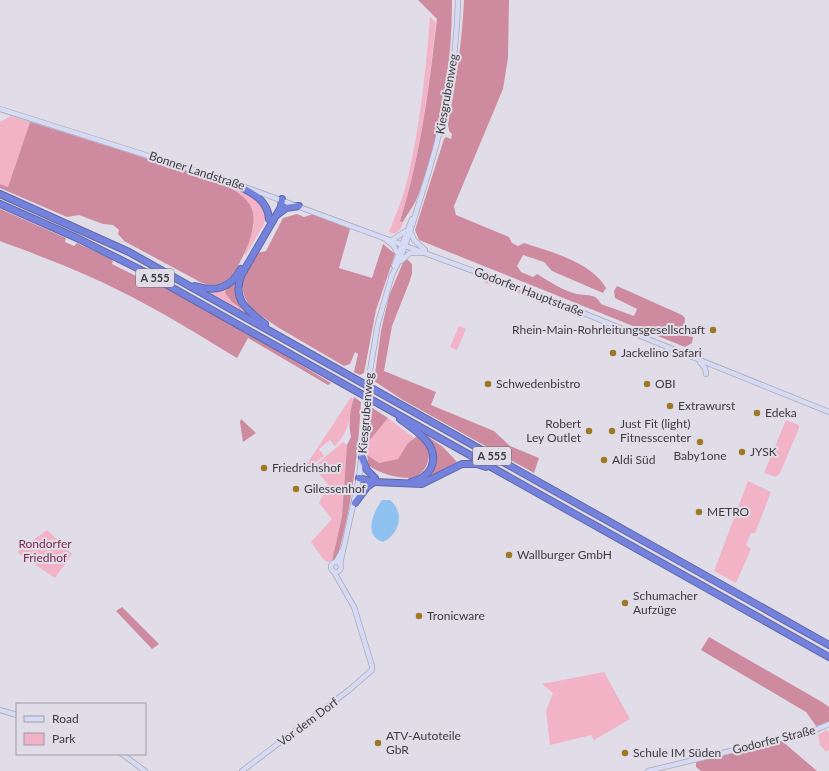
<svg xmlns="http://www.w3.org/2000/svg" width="829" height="771" viewBox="0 0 829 771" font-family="Lato,sans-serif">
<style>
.green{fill:#f1b3c5}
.forest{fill:#ce8b9f}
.water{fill:#8fc2f1}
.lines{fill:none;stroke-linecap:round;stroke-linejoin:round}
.secondary-casing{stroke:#adaab4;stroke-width:6}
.highway-casing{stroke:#6069a6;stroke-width:8}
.secondary{stroke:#d5daf5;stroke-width:4.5}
.highway{stroke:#7482de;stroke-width:6}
.secondary-bridge-casing{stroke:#adaab4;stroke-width:6;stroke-linecap:butt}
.secondary-bridge{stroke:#d5daf5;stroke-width:4.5}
.poi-dot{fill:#9e7925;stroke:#e1dde8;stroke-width:1.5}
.labels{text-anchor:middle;stroke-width:4;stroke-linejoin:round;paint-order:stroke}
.shield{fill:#e1dde8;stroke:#6e6c72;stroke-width:1}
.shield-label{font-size:11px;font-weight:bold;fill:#3c3b3f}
.street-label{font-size:12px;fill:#3c3b3f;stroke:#e1dde8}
.poi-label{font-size:12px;fill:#3c3b3f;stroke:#e1dde8;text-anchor:start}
.park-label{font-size:12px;fill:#792948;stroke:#e1dde8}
</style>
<rect width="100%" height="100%" fill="#e1dde8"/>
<!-- green -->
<g class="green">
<path d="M430 17 436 23C428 90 421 156 400 220L403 222C401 229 397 236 389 232 396 214 404 196 408 177 420 125 426 71 430 17Z"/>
<polygon points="11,116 30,122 8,187 0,184 0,122"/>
<polygon points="229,185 246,192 264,206 266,216 264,224 245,256 245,251 254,225 239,194"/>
<polygon points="486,278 551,302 558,309 498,285 485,283 484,280"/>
<polygon points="226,289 225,293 237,307 242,307 237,292 257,320 205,290"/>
<polygon points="459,326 466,329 457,350 450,347"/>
<path d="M351 397 353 399C349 419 350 430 335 446L330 440 319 449 324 456 301 473Z"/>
<polygon points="388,418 414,438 408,443 399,459 379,463 367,455 369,441"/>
<polygon points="786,420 799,425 799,428 780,473 776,477 764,473"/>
<polygon points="343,442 347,445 342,516 332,561 328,562 324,560 311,542 332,519 319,503 328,484 313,467"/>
<polygon points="748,481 771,492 756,531 754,533 751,533 746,545 751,549 736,583 714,571"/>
<polygon points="47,530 72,554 55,578 17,552"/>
<polygon points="604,672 630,719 594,740 591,735 550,745 546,711 553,693 542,684"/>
<polygon points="826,730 829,732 829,750 826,752 820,745 818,735"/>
</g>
<!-- forest -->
<g class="forest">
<path d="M418 0H452C452 67 441 136 417 198 414 206 407 214 403 222L400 221C421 155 429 87 437 19Z"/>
<path d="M464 0H509L508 58 503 89 454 206 456 215 509 237 512 243 518 246 524 243C552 252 591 262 606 288L603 293 552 271 544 262 523 255 517 266 521 272 533 277 537 274C549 281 563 291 577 294 587 296 596 293 601 304L634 316 637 309 615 298 614 291 617 286 682 315 685 318C685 323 683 330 679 333L682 335 693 337 692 343 685 347 419 240 415 230 444 139 446 137 451 139 452 134 449 131 448 124C456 83 462 42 464 0Z"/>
<path d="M30 122C73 135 117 149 160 163 181 170 211 177 229 187 236 191 246 198 250 205 260 223 246 251 237 268 228 282 218 288 202 283L124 241 118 234 119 230 113 225 103 224 79 215 67 217 0 188V184L8 187Z"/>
<path d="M0 209 66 238 65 242 74 246 77 243 111 259 113 261 112 264 152 284 155 282 278 351 331 383 328 385 248 338 237 358C199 335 162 312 124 293 86 273 40 256 0 241Z"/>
<polygon points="297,214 304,217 313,214 350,229 339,268 372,278 383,244 395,254 376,310 364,373 360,375 354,372 358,354 355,352 350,364 344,366 279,328 251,309 244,296 242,285 248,268 257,253 266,251 283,218"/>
<polygon points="407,259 412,264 412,274 409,283 392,326 384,371 436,392 431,405 494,431 510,446 539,458 534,473 403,400 374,381 381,331 389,296 404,260"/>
<polygon points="240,275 242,307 240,308 232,302 225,293 226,289 233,284"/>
<path d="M354 397 361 402C358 455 352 506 337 558L332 561 342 516 347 445 351 437C348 423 350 411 354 397Z"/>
<polygon points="371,407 388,418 369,441"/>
<polygon points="241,419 256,433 243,442 240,422"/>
<path d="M417 436C419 438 424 441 426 444 434 456 425 477 410 478 395 478 382 474 369 466L367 455 379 463 398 459 408 443Z"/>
<path d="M427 436 443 447 457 462 429 478C440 460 439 454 427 436Z"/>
<polygon points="122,607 159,644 152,649 116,611"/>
<polygon points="709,637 822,702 829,707 829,722 816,726 806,712 701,650"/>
<polygon points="782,741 817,771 701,771 696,767 696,762"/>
</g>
<!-- water -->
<path class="water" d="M382 500H390C405 513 400 533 383 542 363 536 373 512 382 500Z"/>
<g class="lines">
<defs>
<g id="secondary">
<polyline points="0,109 234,183"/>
<polyline points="245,187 536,294 829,412"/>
<polyline points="411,233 414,240 425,250"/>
<polyline points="385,239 393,245 398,254"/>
<polyline points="392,240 406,231"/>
<polyline points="401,261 410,253 422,253"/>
<polyline points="394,266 412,219"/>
<path d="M391 277C405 251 411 228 420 200 441 135 457 69 458 0"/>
<polyline points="700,362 705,368 706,374"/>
<polyline points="370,371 378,323 392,275"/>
<circle cx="336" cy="567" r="5"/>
<polyline points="336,562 343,549"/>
<polyline points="340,564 359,478 366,414"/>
<polyline points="0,710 17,715"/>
<polyline points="122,754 145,771"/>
<polyline points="242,771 349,690 372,670 372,666 354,607 334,572"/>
<polyline points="648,771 813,731 829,724"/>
</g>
<g id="highway">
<path d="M231 182C248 191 268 198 269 219"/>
<polyline points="0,194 129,252 829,645"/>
<polyline points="0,204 77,238 139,269 829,657"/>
<polyline points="278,214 286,208 299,206"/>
<path d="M195 286C215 292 230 289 241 269"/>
<path d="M265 324C247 310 231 299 242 274L281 207 282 199"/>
<path d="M400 419C415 430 441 445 431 468 427 476 420 480 411 482"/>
<polyline points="362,458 367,470 375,478"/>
<polyline points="359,478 374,482 422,484 462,464 477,464 486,467"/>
<polyline points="355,503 367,487 374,482"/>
</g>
</defs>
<!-- secondary casing -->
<use href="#secondary" class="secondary-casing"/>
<!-- highway casing -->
<use href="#highway" class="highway-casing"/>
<!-- secondary -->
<use href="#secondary" class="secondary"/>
<!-- highway -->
<use href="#highway" class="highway"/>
<defs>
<polyline id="secondary-bridge" points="366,414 370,371"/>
</defs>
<!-- secondary-bridge casing -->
<use href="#secondary-bridge" class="secondary-bridge-casing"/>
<!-- secondary-bridge -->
<use href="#secondary-bridge" class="secondary-bridge"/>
</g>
<!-- markers -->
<g class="poi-dot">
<circle cx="713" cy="330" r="4"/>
<circle cx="613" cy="353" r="4"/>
<circle cx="488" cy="384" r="4"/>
<circle cx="647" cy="384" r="4"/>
<circle cx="670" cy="406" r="4"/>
<circle cx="757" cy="413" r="4"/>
<circle cx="589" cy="431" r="4"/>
<circle cx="612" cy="431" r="4"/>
<circle cx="700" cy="442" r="4"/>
<circle cx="742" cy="452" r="4"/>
<circle cx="604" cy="460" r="4"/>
<circle cx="264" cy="468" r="4"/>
<circle cx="296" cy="489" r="4"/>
<circle cx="699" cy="512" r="4"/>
<circle cx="509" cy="555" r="4"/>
<circle cx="625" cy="603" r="4"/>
<circle cx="419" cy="616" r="4"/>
<circle cx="378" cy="743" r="4"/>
<circle cx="625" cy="753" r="4"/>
</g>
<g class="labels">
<!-- shield labels -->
<g class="shield">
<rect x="136" y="269" width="38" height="18" rx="3"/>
<rect x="473" y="447" width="38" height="18" rx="3"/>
</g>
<g class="shield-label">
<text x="155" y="282">A 555</text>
<text x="492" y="460">A 555</text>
</g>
<!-- street labels -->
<g class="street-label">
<text transform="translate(447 94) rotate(-80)" y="4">Kiesgrubenweg</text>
<text transform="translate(197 171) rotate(18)" y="4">Bonner Landstraße</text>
<text transform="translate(529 292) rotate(21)" y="4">Godorfer Hauptstraße</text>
<text transform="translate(366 413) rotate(-85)" y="4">Kiesgrubenweg</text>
<text transform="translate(308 722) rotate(-37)" y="4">Vor dem Dorf</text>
<text transform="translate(774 740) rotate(-14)" y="4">Godorfer Straße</text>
</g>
<!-- poi labels -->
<g class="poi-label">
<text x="705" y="334" text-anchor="end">Rhein-Main-Rohrleitungsgesellschaft</text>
<text x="621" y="357">Jackelino Safari</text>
<text x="496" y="388">Schwedenbistro</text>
<text x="655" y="388">OBI</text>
<text x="678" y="410">Extrawurst</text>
<text x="765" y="417">Edeka</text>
<text x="581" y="428" text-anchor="end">Robert<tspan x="581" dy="14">Ley Outlet</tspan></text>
<text x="620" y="428">Just Fit (light)<tspan x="620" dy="14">Fitnesscenter</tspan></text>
<text x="750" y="456">JYSK</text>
<text x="700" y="460" text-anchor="middle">Baby1one</text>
<text x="612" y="464">Aldi Süd</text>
<text x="272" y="472">Friedrichshof</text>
<text x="304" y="493">Gilessenhof</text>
<text x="707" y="516">METRO</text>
<text x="517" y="559">Wallburger GmbH</text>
<text x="633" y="600">Schumacher<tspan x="633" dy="14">Aufzüge</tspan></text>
<text x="427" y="620">Tronicware</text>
<text x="386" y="740">ATV-Autoteile<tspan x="386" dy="14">GbR</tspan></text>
<text x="633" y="757">Schule IM Süden</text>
</g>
<!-- park labels -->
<g class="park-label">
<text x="45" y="548">Rondorfer<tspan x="45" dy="14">Friedhof</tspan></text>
</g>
</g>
<!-- legend -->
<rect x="16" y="703" width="130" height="52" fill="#e1dde8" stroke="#9f9ca4"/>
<rect x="24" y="716" width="20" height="6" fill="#d5daf5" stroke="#9f9ca4"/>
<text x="52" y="723" font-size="12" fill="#3c3b3f">Road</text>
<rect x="24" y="733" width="20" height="12" fill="#f1b3c5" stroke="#9f9ca4"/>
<text x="52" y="743" font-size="12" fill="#3c3b3f">Park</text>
</svg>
